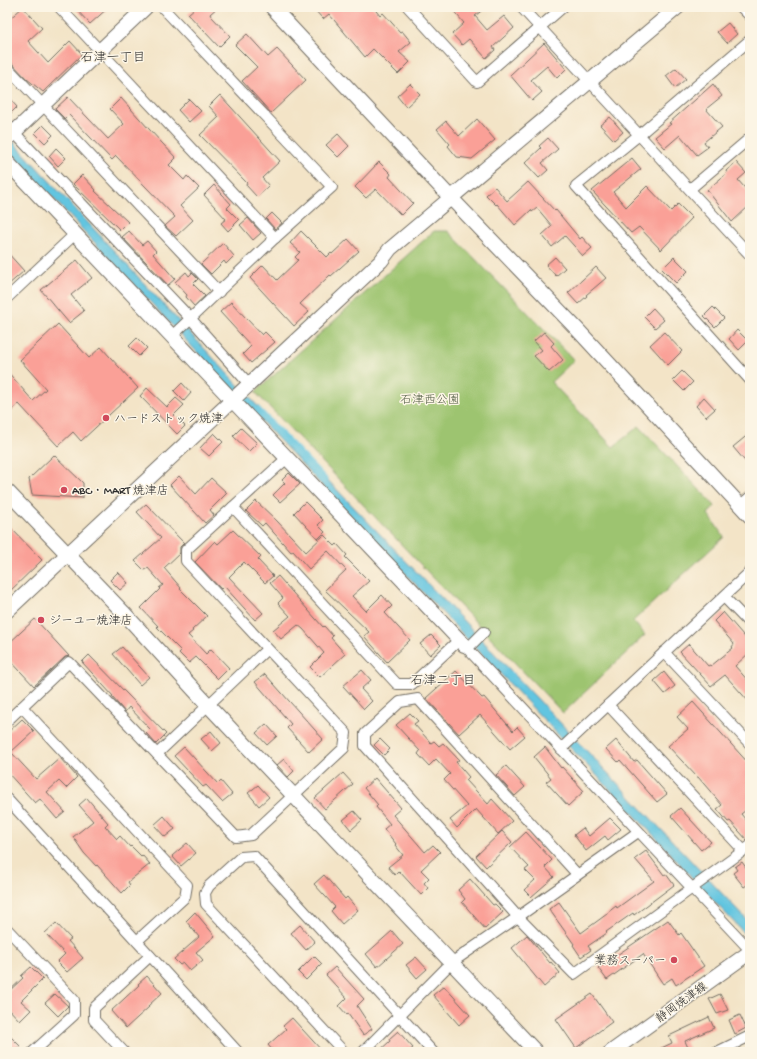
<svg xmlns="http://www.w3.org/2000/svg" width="757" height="1059" viewBox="0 0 757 1059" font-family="'Gochi Hand','Klee One',sans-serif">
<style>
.green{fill:#9dc470;stroke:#64784e}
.water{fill:#62c5e0;stroke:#467886}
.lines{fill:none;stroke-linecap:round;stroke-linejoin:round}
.stream{stroke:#62c5e0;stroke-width:3.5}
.building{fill:#faa097}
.street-casing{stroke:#716c62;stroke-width:12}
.secondary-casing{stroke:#716c62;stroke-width:16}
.street{stroke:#fff;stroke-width:10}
.secondary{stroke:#fff;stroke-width:14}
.poi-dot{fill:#d1495b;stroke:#fcf5e5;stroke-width:1.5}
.labels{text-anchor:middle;stroke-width:3;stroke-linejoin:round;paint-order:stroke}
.park-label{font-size:12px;fill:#4d5940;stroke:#fcf5e5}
.poi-label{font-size:12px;fill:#2b2b2b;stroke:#fcf5e5;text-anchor:start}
.street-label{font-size:12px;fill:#2b2b2b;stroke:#fcf5e5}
.neighbourhood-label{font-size:13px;fill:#2b2b2b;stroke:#fcf5e5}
</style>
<rect width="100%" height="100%" fill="#fcf5e5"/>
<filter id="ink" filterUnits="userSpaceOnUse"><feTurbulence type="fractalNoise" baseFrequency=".025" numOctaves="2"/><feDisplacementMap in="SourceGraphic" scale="8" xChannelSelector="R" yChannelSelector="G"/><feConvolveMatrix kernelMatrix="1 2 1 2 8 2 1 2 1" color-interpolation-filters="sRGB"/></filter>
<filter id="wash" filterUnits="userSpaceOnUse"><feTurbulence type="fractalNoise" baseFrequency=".012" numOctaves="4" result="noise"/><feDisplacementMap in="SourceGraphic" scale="16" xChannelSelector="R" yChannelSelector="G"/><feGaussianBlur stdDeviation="0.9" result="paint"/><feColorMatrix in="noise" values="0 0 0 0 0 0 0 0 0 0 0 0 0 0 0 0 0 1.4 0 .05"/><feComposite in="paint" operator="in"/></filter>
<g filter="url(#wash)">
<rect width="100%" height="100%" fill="#f3e4c7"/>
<!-- green -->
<polygon class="green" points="434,231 448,231 574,360 551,382 613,447 639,426 715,506 708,514 724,537 633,621 645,635 563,713 255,392"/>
<!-- water -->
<polygon class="water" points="7,135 289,440 459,616 750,923 750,939 706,893 657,839 326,490 7,149"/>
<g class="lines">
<!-- stream -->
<polyline class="stream" points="258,408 326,479"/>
</g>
<g id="blocks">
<!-- building -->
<g class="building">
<polygon points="23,7 42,28 28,41 48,63 70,41 82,54 43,92 27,79 7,58 7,21"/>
<polygon points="74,7 109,7 90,24"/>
<polygon points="196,7 218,7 210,14 211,16 230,36 219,47 188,14"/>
<polygon points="312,7 373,7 380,16 383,13 400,32 402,31 411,42 399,52 410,62 398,74 373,49 365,57 329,14 323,19"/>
<polygon points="450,7 486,7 475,16 487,30 504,16 514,28 493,47 495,50 486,58 469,39 462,45 452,34 464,23"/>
<polygon points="728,23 737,34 727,43 717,32"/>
<polygon points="247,34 268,57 277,49 306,80 271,113 242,81 257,67 235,45"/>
<polygon points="544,43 566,69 557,78 547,66 531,80 542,92 532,101 510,75"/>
<polygon points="676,68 686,79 675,88 666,76"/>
<polygon points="410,84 420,94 406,107 397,96"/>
<polygon points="713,84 722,96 706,109 722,127 704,142 708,147 697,155 680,135 665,148 655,137 671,124 669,123"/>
<polygon points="220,95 280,161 262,178 269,186 257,197 246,185 247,183 200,135 219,117 209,106"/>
<polygon points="7,96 17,107 7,117"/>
<polygon points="68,97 108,139 124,124 110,109 121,98 149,129 176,158 169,165 184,180 187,176 199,188 180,206 193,220 176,236 165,226 175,217 116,156 112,160 69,115 65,119 55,109"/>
<polygon points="189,99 201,111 189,122 178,110"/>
<polygon points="610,117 623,132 614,140 600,125"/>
<polygon points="477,119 495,140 472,159 457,157 448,146 450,144 437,129 446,121 459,136"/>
<polygon points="43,125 53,135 45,143 35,133"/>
<polygon points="338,134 349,146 338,157 326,145"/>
<polygon points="548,138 558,149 542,163 548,170 539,178 525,163 541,148 539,146"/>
<polygon points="56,148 66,158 58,166 49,156"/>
<polygon points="632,158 641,169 613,192 626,207 647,186 671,211 678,204 692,218 661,250 639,227 631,233 592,191"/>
<polygon points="379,162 391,174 389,177 413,203 401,215 376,189 366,198 355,187"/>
<polygon points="736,162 746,173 738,180 750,194 750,205 732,222 707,190 727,173 726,171"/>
<polygon points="82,175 96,190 95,191 128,222 120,230 73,184"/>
<polygon points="528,182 555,211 556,210 580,239 582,237 592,248 583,256 565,236 552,247 542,235 552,226 537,208 532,212 531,210 515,225 497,204 496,205 486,195 495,187 507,201"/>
<polygon points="214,185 231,204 227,208 239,220 228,231 221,223 226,219 204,195"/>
<polygon points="272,213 282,223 275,229 266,219"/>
<polygon points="248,218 261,233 253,240 240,225"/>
<polygon points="129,231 142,245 147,241 156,251 153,254 175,279 168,285 122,237"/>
<polygon points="301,231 327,257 331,253 332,254 348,239 359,251 331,276 330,275 300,304 309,312 294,326 250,278 263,265 277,280 298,260 295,257 300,252 290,243"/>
<polygon points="223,243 234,256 226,264 224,261 211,274 201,264"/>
<polygon points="7,252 24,271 7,286"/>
<polygon points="555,257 565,268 556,276 546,265"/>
<polygon points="674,257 688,271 676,283 662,269"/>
<polygon points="77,260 92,278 71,295 84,311 69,323 41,290"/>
<polygon points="596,267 606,278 586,295 587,296 578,304 568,293"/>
<polygon points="186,272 189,276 192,273 198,279 193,284 205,296 194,306 186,297 187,295 175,282"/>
<polygon points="231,302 262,335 265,332 275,342 251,363 243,354 251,346 220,312"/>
<polygon points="713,307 724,318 715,327 704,316"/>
<polygon points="653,308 664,320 655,328 644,317"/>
<polygon points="58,324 89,358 101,347 138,388 81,441 73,432 58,446 19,404 7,415 7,371 33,401 46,389 20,360"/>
<polygon points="737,330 748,341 739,350 729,339"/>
<polygon points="544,332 554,343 551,346 563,360 549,372 534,356 542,350 534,341"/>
<polygon points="664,332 682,351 668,365 650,345"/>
<polygon points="137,338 147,348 139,356 129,346"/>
<polygon points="682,371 693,382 684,391 673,380"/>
<polygon points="182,383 191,393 184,401 174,391"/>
<polygon points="147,388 167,407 176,398 184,405 174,415 185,426 177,434 140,396"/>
<polygon points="704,397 715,409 706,417 696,406"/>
<polygon points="241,428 257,443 249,451 233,436"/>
<polygon points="214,433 223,442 209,456 200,448"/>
<polygon points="750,433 750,467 733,447"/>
<polygon points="54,455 83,483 83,498 32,495 29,479"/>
<polygon points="289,473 300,484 280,502 273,495 285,483 282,480"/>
<polygon points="179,476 196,494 211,478 227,493 210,510 214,515 205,523 170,485"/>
<polygon points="256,501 277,521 306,552 324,535 335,546 337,544 347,555 345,557 369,581 352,596 366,611 382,595 392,606 385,613 410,640 387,662 364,636 369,632 325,590 346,570 328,551 309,569 293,551 291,552 265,523 262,526 246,511"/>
<polygon points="305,502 323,520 318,525 325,532 318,539 294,513"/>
<polygon points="146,504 184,543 180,547 180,553 164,568 181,588 180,589 207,616 192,630 193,631 188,635 206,654 211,649 229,668 218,679 196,657 189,663 179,653 181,651 157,627 158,626 141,608 160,589 159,588 163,585 148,568 144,570 135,561 161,538 137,512"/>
<polygon points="7,524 42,560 7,594"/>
<polygon points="233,530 261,557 258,560 273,576 265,583 244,562 229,577 263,613 255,620 224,586 221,589 195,562 215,541 218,544"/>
<polygon points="118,572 128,583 120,590 110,580"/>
<polygon points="278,576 323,627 324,626 333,636 331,638 345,654 320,677 310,667 324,653 303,629 298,625 281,639 273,630 290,616 278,603 283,598 270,583"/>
<polygon points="723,612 750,643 750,652 735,666 750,683 750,703 725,675 711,686 680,652 689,644 708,666 710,665 711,666 733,648 732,647 734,644 714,621"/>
<polygon points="35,619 69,656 65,657 34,686 7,657 7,645"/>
<polygon points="431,635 441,645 430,655 420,644"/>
<polygon points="122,647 149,677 140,685 113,654"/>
<polygon points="89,655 166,734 156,744 146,733 150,729 129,707 125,712 112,697 113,696 82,662"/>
<polygon points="362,670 371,680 361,689 372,701 364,709 343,686"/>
<polygon points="456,671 482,698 484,697 513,731 517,727 525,736 510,749 480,715 459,734 426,698"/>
<polygon points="664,672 675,686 665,694 654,681"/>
<polygon points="265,674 323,739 309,752 287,728 291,724 255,682"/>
<polygon points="693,702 750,765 750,807 741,814 750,825 750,840 747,840 730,821 728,822 717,809 722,805 698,777 697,777 668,746 688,729 677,717"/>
<polygon points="410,713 418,721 414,724 430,742 431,743 434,741 439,746 443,743 459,760 456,762 469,777 466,780 488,804 492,799 512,821 498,834 476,809 457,828 450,820 467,806 444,780 450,774 436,759 429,766 418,754 420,751 396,725"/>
<polygon points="22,719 34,731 11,752 36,779 60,758 77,777 66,788 59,781 47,792 65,812 57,819 40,799 35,803 7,772 7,733"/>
<polygon points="266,724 277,736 267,745 256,733"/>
<polygon points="211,731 221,743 212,751 201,739"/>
<polygon points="380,739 390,749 384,755 374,745"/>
<polygon points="616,740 634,762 637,760 667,794 657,802 620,760 618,762 606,749"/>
<polygon points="184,747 218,784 221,781 232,794 222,802 206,785 203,787 174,756"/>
<polygon points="545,747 561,768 562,767 584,791 568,806 546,782 551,778 534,757"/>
<polygon points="284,759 294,771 288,777 277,765"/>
<polygon points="506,766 525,787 515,796 496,775"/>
<polygon points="343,773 353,784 325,809 315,798"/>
<polygon points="375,778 401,808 393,815 425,852 433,845 440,852 421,870 429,878 424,883 428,888 421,895 399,871 395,875 388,867 403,855 395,845 396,844 384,829 390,824 376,807 378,805 364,788"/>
<polygon points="258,785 269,797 259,806 248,793"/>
<polygon points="87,798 108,823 105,826 117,839 120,836 130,847 131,846 141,856 142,855 150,864 128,882 130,885 122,893 97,865 96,866 84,853 73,837 93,821 79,805"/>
<polygon points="680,808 711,842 701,850 671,816"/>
<polygon points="354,811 362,820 351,830 343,820"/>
<polygon points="164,816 175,829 165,837 154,825"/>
<polygon points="610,818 621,829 608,840 605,836 586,851 574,835 583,828 589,836"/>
<polygon points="502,831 512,842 486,867 476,856"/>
<polygon points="526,832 552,860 545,867 554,877 531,897 524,890 535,880 525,870 529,867 510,847"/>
<polygon points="187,843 196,853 181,866 172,856"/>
<polygon points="646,851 664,875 666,874 674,885 634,915 633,913 606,932 607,933 588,946 591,950 581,957 573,945 574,944 549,909 559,902 581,933 607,914 607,913 616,906 617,908 654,881 635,859"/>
<polygon points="742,862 750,873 750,883 744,887 733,873 737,870 735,867"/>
<polygon points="324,875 345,899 347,897 358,910 342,924 331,911 335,907 314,884"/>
<polygon points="470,879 493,905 495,904 503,912 485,929 462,902 465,899 458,890"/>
<polygon points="195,912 215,936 196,952 203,960 190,971 183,963 180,965 174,959 199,937 186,921"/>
<polygon points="668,920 679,935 681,933 704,966 676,985 672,978 663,984 643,954 607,980 598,968"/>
<polygon points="56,923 71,939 68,941 83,958 67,972 57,962 65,954 45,933"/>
<polygon points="300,925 315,942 306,950 291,933"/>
<polygon points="392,931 403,944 377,967 366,954"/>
<polygon points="527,935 550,963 551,962 560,973 544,987 512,948"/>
<polygon points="314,956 322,964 306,980 298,972"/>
<polygon points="416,957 427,969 417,978 406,965"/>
<polygon points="31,967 43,979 21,1001 31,1010 20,1021 7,1007 7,993 23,978 21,976"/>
<polygon points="335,967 364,999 357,1006 372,1029 363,1035 348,1014 347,1015 339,1006 347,998 326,975"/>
<polygon points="147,976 162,993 148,1006 149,1007 126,1028 111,1011 139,985 138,984"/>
<polygon points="444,986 470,1015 459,1025 433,995"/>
<polygon points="55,994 68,1006 58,1016 45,1003"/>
<polygon points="592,994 612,1022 576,1048 556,1019"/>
<polygon points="720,994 728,1010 717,1014 709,999"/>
<polygon points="740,1015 746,1028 735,1034 729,1020"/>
<polygon points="709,1017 714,1028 685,1041 690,1052 653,1052 672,1043 669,1036"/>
<polygon points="292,1018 323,1052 274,1052 268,1045 286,1029 283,1026"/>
<polygon points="398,1031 413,1048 408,1052 378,1052 390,1041 389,1039"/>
<polygon points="7,1033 20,1046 15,1052 7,1052"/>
</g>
</g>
</g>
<g filter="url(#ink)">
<use href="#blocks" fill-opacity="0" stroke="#716c62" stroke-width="1"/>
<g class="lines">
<defs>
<g id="street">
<polyline points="59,7 275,238"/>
<polyline points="162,7 332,187 275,238 172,336"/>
<polyline points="408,7 477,82 563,7"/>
<polyline points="521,7 750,255"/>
<polyline points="741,7 750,16"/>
<polyline points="750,40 639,135 576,186 750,380"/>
<polyline points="7,67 219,292"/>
<polyline points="7,125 191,319 249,384"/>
<polyline points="690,189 750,138"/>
<polyline points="7,298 75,234"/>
<polyline points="741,505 750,497"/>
<polyline points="233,507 287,458"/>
<polyline points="724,597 750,624"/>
<polyline points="464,645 750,950"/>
<polyline points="468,648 484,632"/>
<polyline points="664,652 750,744"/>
<polyline points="608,705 743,850"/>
<polyline points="22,707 187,885 185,897 137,941"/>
<polyline points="7,721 69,662 236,837 251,835 344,748 346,733 186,561 186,550 233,507 397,684 412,684 459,640"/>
<polyline points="561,749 750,572"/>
<polyline points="157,754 267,649"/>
<polyline points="7,799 238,1052"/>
<polyline points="577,874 418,699 400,702 365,734 365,746 518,917 574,974 750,846"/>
<polyline points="7,929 74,1000 74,1015 33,1052"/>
<polyline points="124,1052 94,1020 94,1008 150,956"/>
<polyline points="344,1052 206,904 205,893 209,886 241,857 254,856 433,1052"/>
<polyline points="363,1052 451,963 518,917 638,832"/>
<polyline points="717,1052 750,1036"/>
</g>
<g id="secondary">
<polyline points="272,7 450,197 576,328 750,516"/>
<polyline points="7,139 146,7"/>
<polyline points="7,162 464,645"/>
<polyline points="7,491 123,612 208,705 536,1052"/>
<polyline points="7,611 381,261 390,249 678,7"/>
<polyline points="611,1052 750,952"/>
</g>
</defs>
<!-- street casing -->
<use href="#street" class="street-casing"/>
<!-- secondary casing -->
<use href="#secondary" class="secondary-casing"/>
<!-- street -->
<use href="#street" class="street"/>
<!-- secondary -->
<use href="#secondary" class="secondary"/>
</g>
</g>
<!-- markers -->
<g class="poi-dot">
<circle cx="106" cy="418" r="4"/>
<circle cx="64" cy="490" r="4"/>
<circle cx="41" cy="620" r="4"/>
<circle cx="674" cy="960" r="4"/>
</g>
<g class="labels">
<!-- park labels -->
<g class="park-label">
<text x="430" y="403">石津西公園</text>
</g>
<!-- poi labels -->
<g class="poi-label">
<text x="114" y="422">ハードストック焼津</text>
<text x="72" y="494">ABC・MART 焼津店</text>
<text x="49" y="624">ジーユー焼津店</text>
<text x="666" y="964" text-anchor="end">業務スーパー</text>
</g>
<!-- street labels -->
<g class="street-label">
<text transform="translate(681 1002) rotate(-36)" y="4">静岡焼津線</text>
</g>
<!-- neighbourhood labels -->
<g class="neighbourhood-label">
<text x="113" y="61">石津一丁目</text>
<text x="443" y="684">石津二丁目</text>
</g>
</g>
<!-- margin -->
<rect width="757" height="1059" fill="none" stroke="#fcf5e5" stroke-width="24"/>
</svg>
